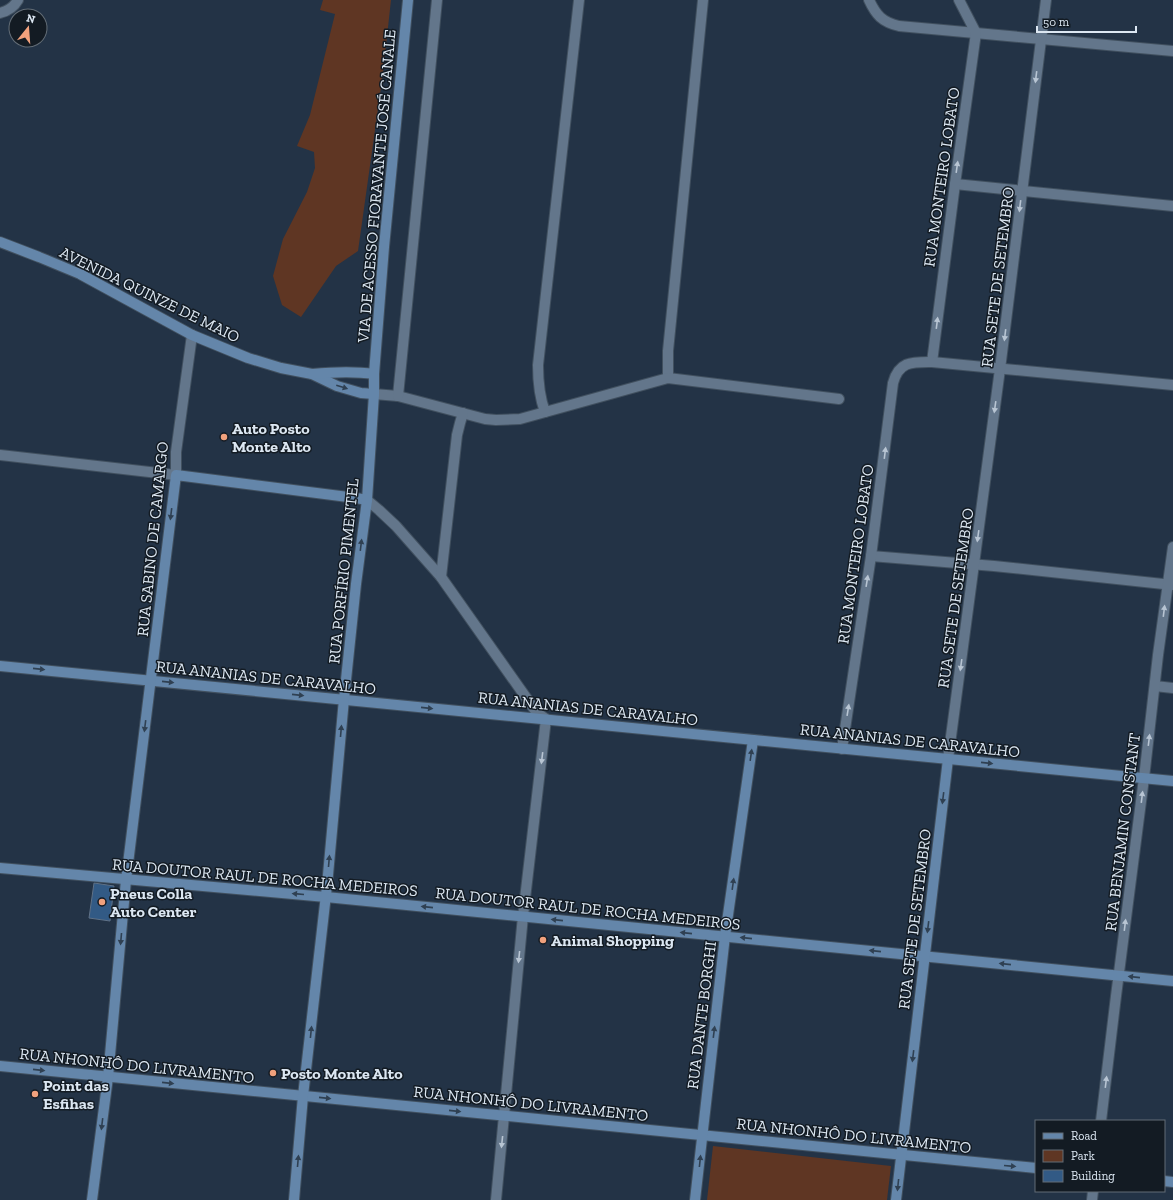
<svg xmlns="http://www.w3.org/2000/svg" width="1173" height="1200" viewBox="0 0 1173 1200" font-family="'Zilla Slab',serif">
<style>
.green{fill:#5f3623}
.building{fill:#325a85;stroke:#5f7186}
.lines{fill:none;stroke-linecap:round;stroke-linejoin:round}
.street-casing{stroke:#41505f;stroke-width:12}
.secondary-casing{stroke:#41505f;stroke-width:12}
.street{stroke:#63768b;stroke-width:10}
.secondary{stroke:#6486aa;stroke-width:10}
.oneway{fill:#b8c5d3}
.oneway2{fill:#2f4052}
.poi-dot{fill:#f1a17d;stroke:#131b23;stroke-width:1.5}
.labels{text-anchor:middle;stroke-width:3;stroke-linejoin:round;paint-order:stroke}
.street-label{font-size:16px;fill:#dce7f2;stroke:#131b23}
.poi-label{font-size:16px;font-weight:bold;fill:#dce7f2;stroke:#131b23;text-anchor:start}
</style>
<rect width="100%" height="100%" fill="#233346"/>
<!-- green -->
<g class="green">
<polygon points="323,0 391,0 383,73 358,251 336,266 301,317 282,305 273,276 283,239 307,192 315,168 314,152 297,146 310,115 335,14 320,10"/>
<polygon points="713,1146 891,1166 887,1200 707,1200"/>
</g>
<!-- building -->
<polygon class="building" points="94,883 114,886 110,921 89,918"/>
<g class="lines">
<defs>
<g id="street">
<path d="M869 0C876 15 882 22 899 26L1173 51"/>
<path d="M0 13C8 11 14 7 18 0"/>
<polyline points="955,184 1173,206"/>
<polyline points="932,362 955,184 976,33 959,0"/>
<polyline points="668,378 668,351 703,0"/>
<polyline points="374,394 398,396 485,419 496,420 520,419 668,378 839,399"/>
<polyline points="398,396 437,0"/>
<path d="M545 412C539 396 538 382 538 365L579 0"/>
<polyline points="0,455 176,475 176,452 192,335"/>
<polyline points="367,500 379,510 396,526 441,577 537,713 546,719 523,916 496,1200"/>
<polyline points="871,556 994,566 1173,585"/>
<polyline points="441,577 457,435 460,423 463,413"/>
<polyline points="1155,686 1173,688"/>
<path d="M842 749 871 556 893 383C899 361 912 362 932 362L1173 385"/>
<polyline points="948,759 1000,369 1046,0"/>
<polyline points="1101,1121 1116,996 1144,778 1158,655 1173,547"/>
<polyline points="1092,1200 1093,1191"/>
</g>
<g id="secondary">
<polyline points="0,242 39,257 80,274 192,335 248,358 281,368 312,374 337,386 361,393 374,394"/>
<path d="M312 374C333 372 353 371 374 374"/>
<polyline points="0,666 1173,781"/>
<polyline points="0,868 326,897 1173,981"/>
<polyline points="0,1066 1036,1168"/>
<polyline points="1164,1181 1173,1182"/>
<polyline points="92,1200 108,1077 126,880 176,475 356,498 367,500"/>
<polyline points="294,1200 303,1096 327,886 344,699 356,584 367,500 374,394 374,374 384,247 408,0"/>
<polyline points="695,1200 725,936 753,740"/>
<polyline points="896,1200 948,759"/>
</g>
</defs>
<!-- street casing -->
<use href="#street" class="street-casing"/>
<!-- secondary casing -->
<use href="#secondary" class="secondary-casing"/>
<!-- street -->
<use href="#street" class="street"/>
<!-- secondary -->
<use href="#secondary" class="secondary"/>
</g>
<!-- one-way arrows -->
<defs><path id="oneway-solid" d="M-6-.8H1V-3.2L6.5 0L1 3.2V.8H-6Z"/></defs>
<g class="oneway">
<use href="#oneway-solid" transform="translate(1036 77) rotate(97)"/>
<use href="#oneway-solid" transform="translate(957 167) rotate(-82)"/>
<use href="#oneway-solid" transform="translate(1020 206) rotate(97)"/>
<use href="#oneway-solid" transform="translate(937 323) rotate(-83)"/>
<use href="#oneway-solid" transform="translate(1005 335) rotate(97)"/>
<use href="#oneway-solid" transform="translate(995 407) rotate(98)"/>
<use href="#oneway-solid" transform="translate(885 453) rotate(-83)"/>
<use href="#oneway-solid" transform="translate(978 536) rotate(98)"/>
<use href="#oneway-solid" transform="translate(867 581) rotate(-81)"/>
<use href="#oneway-solid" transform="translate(1164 611) rotate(-83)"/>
<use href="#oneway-solid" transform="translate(961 665) rotate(98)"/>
<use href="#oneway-solid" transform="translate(848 710) rotate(-81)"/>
<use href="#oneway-solid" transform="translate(1149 740) rotate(-83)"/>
<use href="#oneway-solid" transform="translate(542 758) rotate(97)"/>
<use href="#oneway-solid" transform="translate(1142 797) rotate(-83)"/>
<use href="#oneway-solid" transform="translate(1125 925) rotate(-83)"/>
<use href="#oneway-solid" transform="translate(519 957) rotate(96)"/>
<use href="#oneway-solid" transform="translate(1106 1082) rotate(-83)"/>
<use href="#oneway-solid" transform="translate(502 1142) rotate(96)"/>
</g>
<g class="oneway2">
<use href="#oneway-solid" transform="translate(342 387) rotate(17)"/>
<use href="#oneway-solid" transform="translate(171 514) rotate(97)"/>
<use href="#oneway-solid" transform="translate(361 545) rotate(-83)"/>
<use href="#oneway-solid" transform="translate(39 669) rotate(6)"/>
<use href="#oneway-solid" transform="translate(168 682) rotate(6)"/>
<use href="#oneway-solid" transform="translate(298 695) rotate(6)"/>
<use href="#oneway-solid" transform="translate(427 708) rotate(6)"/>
<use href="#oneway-solid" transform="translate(145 726) rotate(97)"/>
<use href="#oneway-solid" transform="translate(341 731) rotate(-85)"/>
<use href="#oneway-solid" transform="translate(751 755) rotate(-82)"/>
<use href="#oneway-solid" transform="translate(987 763) rotate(6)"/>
<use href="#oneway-solid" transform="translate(943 798) rotate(97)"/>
<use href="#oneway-solid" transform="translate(329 861) rotate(-85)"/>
<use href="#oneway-solid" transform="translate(733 884) rotate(-82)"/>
<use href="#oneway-solid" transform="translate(298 894) rotate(-175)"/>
<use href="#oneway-solid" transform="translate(427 907) rotate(-174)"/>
<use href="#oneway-solid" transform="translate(557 920) rotate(-174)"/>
<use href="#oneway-solid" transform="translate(928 927) rotate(97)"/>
<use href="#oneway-solid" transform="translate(686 933) rotate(-174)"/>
<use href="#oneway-solid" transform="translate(746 938) rotate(-174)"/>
<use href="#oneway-solid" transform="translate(121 939) rotate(95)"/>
<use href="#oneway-solid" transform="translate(875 951) rotate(-174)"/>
<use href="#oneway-solid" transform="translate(1005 964) rotate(-174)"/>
<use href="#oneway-solid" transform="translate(1134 977) rotate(-174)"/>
<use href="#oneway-solid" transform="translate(311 1032) rotate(-84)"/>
<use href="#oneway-solid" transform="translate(714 1032) rotate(-83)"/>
<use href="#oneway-solid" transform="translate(913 1056) rotate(97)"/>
<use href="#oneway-solid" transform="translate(39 1070) rotate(6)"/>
<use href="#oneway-solid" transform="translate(168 1083) rotate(6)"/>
<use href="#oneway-solid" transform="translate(325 1098) rotate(6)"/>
<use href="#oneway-solid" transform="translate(455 1111) rotate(6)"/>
<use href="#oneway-solid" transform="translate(102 1124) rotate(97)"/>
<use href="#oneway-solid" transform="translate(298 1161) rotate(-85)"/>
<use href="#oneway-solid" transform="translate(700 1161) rotate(-84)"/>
<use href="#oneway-solid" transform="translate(1010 1166) rotate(5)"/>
<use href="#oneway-solid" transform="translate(898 1185) rotate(96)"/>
</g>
<!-- markers -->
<g class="poi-dot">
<circle cx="224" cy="437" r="4"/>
<circle cx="102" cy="902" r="4"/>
<circle cx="543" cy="940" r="4"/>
<circle cx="273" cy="1073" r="4"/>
<circle cx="35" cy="1094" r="4"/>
</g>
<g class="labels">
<!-- street labels -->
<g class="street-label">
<text transform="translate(941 177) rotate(-82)" y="6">RUA MONTEIRO LOBATO</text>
<text transform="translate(376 186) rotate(-85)" y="6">VIA DE ACESSO FIORAVANTE JOSÉ CANALE</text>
<text transform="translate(997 277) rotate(-83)" y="6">RUA SETE DE SETEMBRO</text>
<text transform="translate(150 294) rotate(26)" y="6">AVENIDA QUINZE DE MAIO</text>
<text transform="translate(152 539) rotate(-84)" y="6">RUA SABINO DE CAMARGO</text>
<text transform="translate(855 554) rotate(-82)" y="6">RUA MONTEIRO LOBATO</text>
<text transform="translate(343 571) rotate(-84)" y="6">RUA PORFÍRIO PIMENTEL</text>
<text transform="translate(955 598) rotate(-82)" y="6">RUA SETE DE SETEMBRO</text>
<text transform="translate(266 677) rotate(6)" y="6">RUA ANANIAS DE CARAVALHO</text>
<text transform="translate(588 708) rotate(6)" y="6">RUA ANANIAS DE CARAVALHO</text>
<text transform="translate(910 740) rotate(6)" y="6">RUA ANANIAS DE CARAVALHO</text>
<text transform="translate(1122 832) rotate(-83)" y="6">RUA BENJAMIN CONSTANT</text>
<text transform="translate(265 877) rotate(5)" y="6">RUA DOUTOR RAUL DE ROCHA MEDEIROS</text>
<text transform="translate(588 908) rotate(6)" y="6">RUA DOUTOR RAUL DE ROCHA MEDEIROS</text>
<text transform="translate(914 919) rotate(-83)" y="6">RUA SETE DE SETEMBRO</text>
<text transform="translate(701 1015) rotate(-83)" y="6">RUA DANTE BORGHI</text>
<text transform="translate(137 1065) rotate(6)" y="6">RUA NHONHÔ DO LIVRAMENTO</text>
<text transform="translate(531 1103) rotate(6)" y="6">RUA NHONHÔ DO LIVRAMENTO</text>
<text transform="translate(854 1135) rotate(6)" y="6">RUA NHONHÔ DO LIVRAMENTO</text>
</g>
<!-- poi labels -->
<g class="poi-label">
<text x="232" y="434">Auto Posto<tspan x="232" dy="18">Monte Alto</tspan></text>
<text x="110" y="899">Pneus Colla<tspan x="110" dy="18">Auto Center</tspan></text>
<text x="551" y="946">Animal Shopping</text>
<text x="281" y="1079">Posto Monte Alto</text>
<text x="43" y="1091">Point das<tspan x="43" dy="18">Esfihas</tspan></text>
</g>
</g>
<!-- legend -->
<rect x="1035" y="1120" width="130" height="72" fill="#131b23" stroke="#636d76"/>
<rect x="1043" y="1133" width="20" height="6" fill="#6486aa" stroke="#636d76"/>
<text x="1071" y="1140" font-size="12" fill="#dce7f2">Road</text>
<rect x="1043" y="1150" width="20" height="12" fill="#5f3623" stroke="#636d76"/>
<text x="1071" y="1160" font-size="12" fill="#dce7f2">Park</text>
<rect x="1043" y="1170" width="20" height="12" fill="#325a85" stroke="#636d76"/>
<text x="1071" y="1180" font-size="12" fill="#dce7f2">Building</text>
<!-- north arrow -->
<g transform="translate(28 28) rotate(17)"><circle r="19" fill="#131b23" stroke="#636d76"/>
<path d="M0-3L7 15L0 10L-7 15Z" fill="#f1a17d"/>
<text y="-6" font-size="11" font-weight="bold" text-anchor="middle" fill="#dce7f2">N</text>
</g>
<!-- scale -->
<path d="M1037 26v6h99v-6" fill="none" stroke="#dce7f2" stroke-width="2"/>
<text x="1043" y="26" font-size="12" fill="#dce7f2" stroke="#131b23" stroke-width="3" paint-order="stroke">50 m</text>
</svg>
